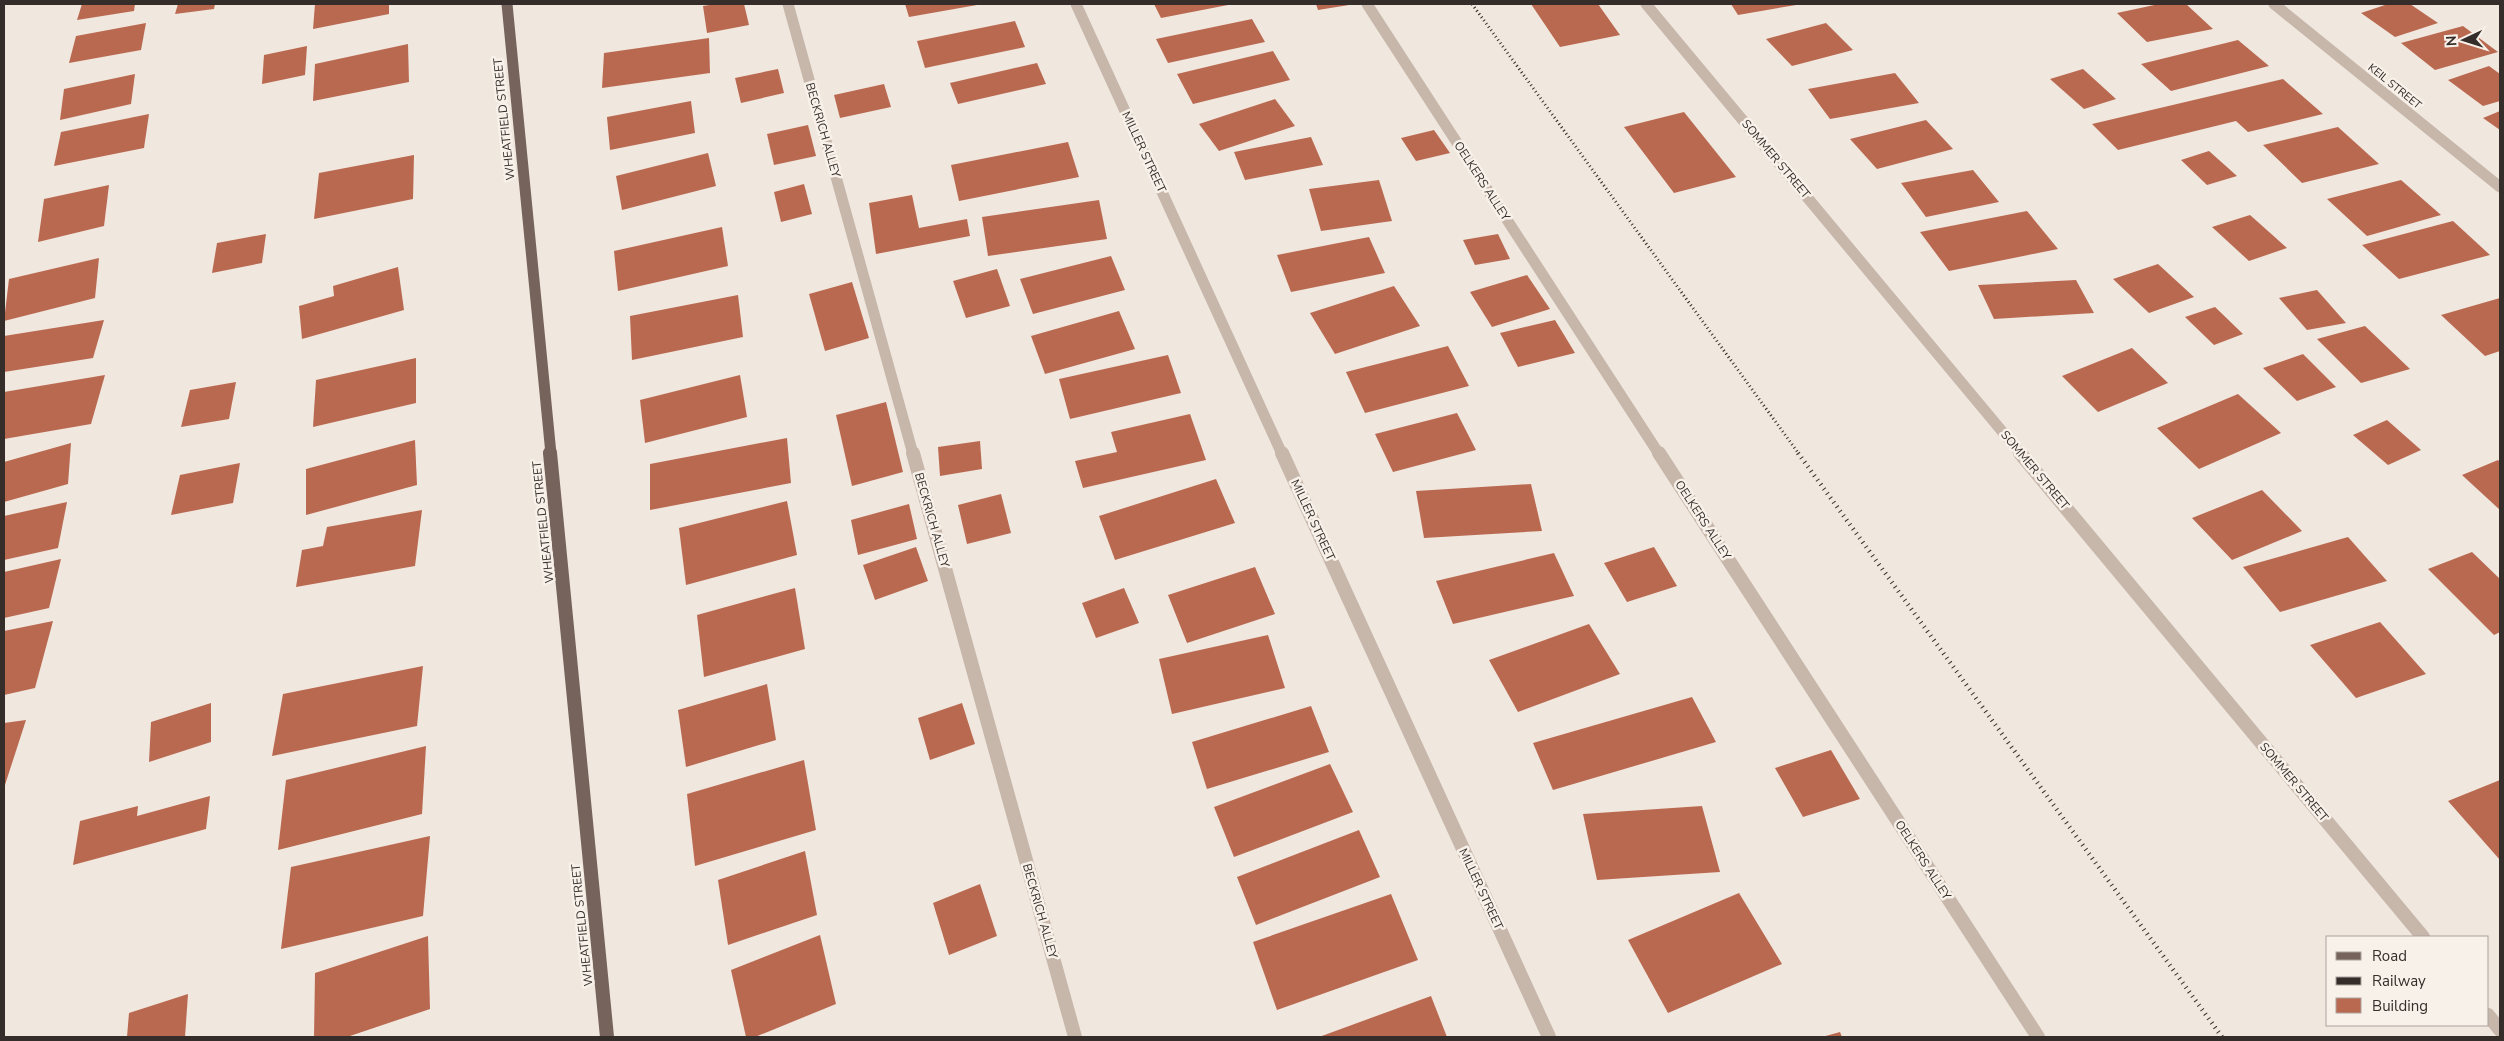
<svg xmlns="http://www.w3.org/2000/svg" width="2504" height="1041" viewBox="0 0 2504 1041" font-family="'Nunito Sans',sans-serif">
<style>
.building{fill:#ba6951}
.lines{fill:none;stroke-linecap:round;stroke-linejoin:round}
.lane-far1{stroke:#c7b7ab;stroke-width:11}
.lane{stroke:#c7b7ab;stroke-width:14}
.street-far1{stroke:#c7b7ab;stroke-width:11}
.street{stroke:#c7b7ab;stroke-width:14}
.primary-far1{stroke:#76645c;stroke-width:11}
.primary{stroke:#76645c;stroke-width:14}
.rail-far1{stroke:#352d29;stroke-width:3;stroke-dasharray:1 3;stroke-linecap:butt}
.rail{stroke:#352d29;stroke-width:4.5;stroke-dasharray:1 4.5;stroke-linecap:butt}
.labels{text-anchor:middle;stroke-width:5;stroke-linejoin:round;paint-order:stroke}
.far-street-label{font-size:11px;fill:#352d29;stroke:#f8f1ea}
.street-label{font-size:12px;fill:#352d29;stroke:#f8f1ea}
</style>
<rect width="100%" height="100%" fill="#f0e7de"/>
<!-- building -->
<g class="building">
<polygon points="82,4 135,4 134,11 77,20"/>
<polygon points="178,4 215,4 214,9 175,14"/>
<polygon points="315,4 389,4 389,14 313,29"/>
<polygon points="716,4 744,4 749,25 707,33 703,6"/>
<polygon points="905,4 977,4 977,5 909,17"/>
<polygon points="1154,4 1228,4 1228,5 1161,18"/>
<polygon points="1316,4 1348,4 1349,5 1318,10"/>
<polygon points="1531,4 1598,4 1620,35 1560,47"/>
<polygon points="1731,4 1796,4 1796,5 1738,15"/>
<polygon points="2159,4 2186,4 2213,29 2147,42 2117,13"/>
<polygon points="2388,4 2410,4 2438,23 2395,37 2361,13"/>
<polygon points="1252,19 1265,42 1168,63 1156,39"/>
<polygon points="1015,21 1025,47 925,68 917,41"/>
<polygon points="146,23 141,50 69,63 76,36"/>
<polygon points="1826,23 1853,50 1792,66 1766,39"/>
<polygon points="2463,26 2498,52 2435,70 2401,43"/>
<polygon points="709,38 710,73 602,88 604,53"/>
<polygon points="2238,40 2269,66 2171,91 2141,64"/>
<polygon points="408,44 409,82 313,101 315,64"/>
<polygon points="307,46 305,75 262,84 264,55"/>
<polygon points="1273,51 1290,80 1193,104 1177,74"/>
<polygon points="1037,63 1046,84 958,104 950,83"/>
<polygon points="2489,66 2500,74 2500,101 2483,106 2448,80"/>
<polygon points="778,69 784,93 741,103 735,78"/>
<polygon points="2083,69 2116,99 2084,109 2050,79"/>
<polygon points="1895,73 1919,103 1830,119 1808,89"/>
<polygon points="135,74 131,104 60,120 64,89"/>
<polygon points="2283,79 2323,114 2248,132 2236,121 2118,150 2092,124"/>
<polygon points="884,84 891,107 840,118 834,95"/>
<polygon points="1275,99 1295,126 1219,151 1199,124"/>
<polygon points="691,101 695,133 610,150 607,117"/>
<polygon points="2500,111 2500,130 2483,118"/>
<polygon points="1684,112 1736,177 1674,193 1624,127"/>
<polygon points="149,114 144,148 54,166 61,132"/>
<polygon points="1926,120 1953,149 1877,169 1850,139"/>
<polygon points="808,125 816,156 774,165 767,134"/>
<polygon points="2338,127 2379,164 2302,183 2263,145"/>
<polygon points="1434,130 1450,153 1416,161 1401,138"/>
<polygon points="1311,137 1323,165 1245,180 1234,152"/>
<polygon points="1068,142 1079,177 959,201 951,165"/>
<polygon points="2209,151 2237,176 2207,185 2181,160"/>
<polygon points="708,153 716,186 622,210 616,176"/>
<polygon points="414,155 413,199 314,219 319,173"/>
<polygon points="1973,170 1999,202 1926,217 1901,183"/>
<polygon points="1379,180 1392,221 1321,231 1309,189"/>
<polygon points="2401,180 2441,215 2367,236 2327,199"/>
<polygon points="804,184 812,214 781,222 774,192"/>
<polygon points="109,185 104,226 38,242 44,199"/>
<polygon points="912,195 919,228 967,219 970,236 876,254 869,203"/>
<polygon points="1099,200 1107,239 988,256 982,217"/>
<polygon points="2027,211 2058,249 1949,271 1920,232"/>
<polygon points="2250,215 2287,248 2249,261 2212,227"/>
<polygon points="2453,221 2490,255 2399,279 2362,245"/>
<polygon points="722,227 728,266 618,291 614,251"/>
<polygon points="266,234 262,263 212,273 217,243"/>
<polygon points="1498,234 1510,259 1475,265 1463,240"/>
<polygon points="1369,237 1385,273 1291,292 1277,255"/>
<polygon points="1111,256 1125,290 1033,314 1020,279"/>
<polygon points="99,258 95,298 4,321 9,279"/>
<polygon points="2158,264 2194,297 2149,313 2113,279"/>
<polygon points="398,267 404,310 302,339 299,306 334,296 333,286"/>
<polygon points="997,269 1010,306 966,318 953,281"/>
<polygon points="1527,275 1550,309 1492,327 1470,292"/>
<polygon points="2076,280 2094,313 1994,319 1978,285"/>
<polygon points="852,282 869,338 825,351 809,294"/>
<polygon points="1394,286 1420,326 1335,354 1310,313"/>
<polygon points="2317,290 2346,323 2307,330 2279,298"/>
<polygon points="738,295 743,337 632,360 630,316"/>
<polygon points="2500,298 2500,351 2485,356 2441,315"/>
<polygon points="2215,307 2243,334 2214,345 2185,317"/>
<polygon points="1119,311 1135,349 1045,374 1031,336"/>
<polygon points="104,320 93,358 4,372 4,336"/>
<polygon points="1555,320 1575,353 1518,367 1500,333"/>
<polygon points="2365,326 2410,369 2361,383 2317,339"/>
<polygon points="1448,346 1469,386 1365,413 1346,372"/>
<polygon points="2132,348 2168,383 2098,412 2062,376"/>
<polygon points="2303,354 2336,387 2297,401 2263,368"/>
<polygon points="1168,355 1181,393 1070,419 1059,379"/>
<polygon points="416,358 416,403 313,427 316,380"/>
<polygon points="105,375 91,424 4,439 4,392"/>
<polygon points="740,375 747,417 645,443 640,400"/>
<polygon points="236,382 229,419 181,427 190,390"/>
<polygon points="2238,394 2281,433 2199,469 2157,428"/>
<polygon points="886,402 903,472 852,486 836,415"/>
<polygon points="1457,413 1476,450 1393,472 1375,434"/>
<polygon points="1190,414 1206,460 1083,488 1075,461 1117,452 1111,432"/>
<polygon points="2387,420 2421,450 2388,465 2353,435"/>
<polygon points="787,438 791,483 650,510 650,464"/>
<polygon points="415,440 417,485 306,515 306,469"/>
<polygon points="980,441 982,469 940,476 938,447"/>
<polygon points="71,443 68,484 4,502 4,462"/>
<polygon points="2498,460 2500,462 2500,510 2462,475"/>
<polygon points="240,463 233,503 171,515 180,475"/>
<polygon points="1216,479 1235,523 1115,560 1099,516"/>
<polygon points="1531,484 1542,531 1424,538 1416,491"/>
<polygon points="2262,490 2302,531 2232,560 2192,518"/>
<polygon points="1001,494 1011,533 967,544 958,505"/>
<polygon points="787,501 797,555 686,585 679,528"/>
<polygon points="67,502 58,548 4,560 4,516"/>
<polygon points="909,504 917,539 858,555 851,520"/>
<polygon points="422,510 415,566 296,587 302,550 323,546 327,527"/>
<polygon points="2348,537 2387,581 2280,612 2243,567"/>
<polygon points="916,547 928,581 875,600 863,565"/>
<polygon points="1654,547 1677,586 1627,602 1604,563"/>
<polygon points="2472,552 2500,579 2500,632 2494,635 2428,569"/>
<polygon points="1554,553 1574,596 1453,624 1436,581"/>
<polygon points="61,559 49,608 4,618 4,572"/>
<polygon points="1255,567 1275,614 1187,643 1168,595"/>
<polygon points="795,588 805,649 704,677 697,615"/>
<polygon points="1124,588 1139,623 1096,638 1082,603"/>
<polygon points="53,621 35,688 4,695 4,631"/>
<polygon points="2380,622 2426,674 2356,698 2310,645"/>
<polygon points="1589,624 1620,674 1518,712 1489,660"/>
<polygon points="1268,635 1285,688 1172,714 1159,659"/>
<polygon points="423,666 417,726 272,756 283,694"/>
<polygon points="767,684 776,740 686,767 678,710"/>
<polygon points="1692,697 1716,742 1553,790 1533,743"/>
<polygon points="211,703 211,742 149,762 151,722"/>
<polygon points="962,703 975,744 930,760 918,718"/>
<polygon points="1311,706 1329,752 1207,789 1192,742"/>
<polygon points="26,720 4,788 4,723"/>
<polygon points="426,746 422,814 278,850 286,780"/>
<polygon points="1831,750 1860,799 1803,817 1775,768"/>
<polygon points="804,760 816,830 695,866 687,794"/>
<polygon points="1330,764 1353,812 1234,857 1214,807"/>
<polygon points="2500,780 2500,860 2448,801"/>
<polygon points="210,796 206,829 73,865 80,821 138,806 137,816"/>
<polygon points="1702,806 1720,872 1597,880 1583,814"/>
<polygon points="1359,830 1380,877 1256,925 1237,877"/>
<polygon points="430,836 423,916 281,949 291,867"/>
<polygon points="805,851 817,915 728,945 718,880"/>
<polygon points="980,884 997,936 949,955 933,903"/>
<polygon points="1739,893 1782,964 1668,1013 1628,940"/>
<polygon points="1391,894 1418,960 1277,1010 1253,942"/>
<polygon points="820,935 836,1004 755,1037 746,1037 731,970"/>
<polygon points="428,936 430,1009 347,1037 314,1037 315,973"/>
<polygon points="188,994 185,1037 127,1037 129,1013"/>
<polygon points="1431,996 1447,1037 1319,1037"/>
<polygon points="1840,1032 1842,1037 1822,1037"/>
</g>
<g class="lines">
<!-- lane-far1 -->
<g class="lane-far1">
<polyline points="788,4 913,454"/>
<polyline points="1367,4 1659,454"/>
</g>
<!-- lane -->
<g class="lane">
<polyline points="913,453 1075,1037"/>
<polyline points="1659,453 2038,1037"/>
</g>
<!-- street-far1 -->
<g class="street-far1">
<polyline points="1076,4 1282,454"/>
<polyline points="1646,4 2021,454"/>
<polyline points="2274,4 2500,187"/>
</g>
<!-- street -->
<g class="street">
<polyline points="1282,453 1549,1037"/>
<polyline points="2020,453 2423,937"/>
<polyline points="2488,1015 2500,1030"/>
</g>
<!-- primary-far1 -->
<polyline class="primary-far1" points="507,4 551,454"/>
<!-- primary -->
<polyline class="primary" points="550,453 607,1037"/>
<!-- rail-far1 -->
<polyline class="rail-far1" points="1472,4 1799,454"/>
<!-- rail -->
<polyline class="rail" points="1798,453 2222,1037"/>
</g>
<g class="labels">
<!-- far-street labels -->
<g class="far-street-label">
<text transform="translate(2395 86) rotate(39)" y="4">KEIL STREET</text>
</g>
<!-- street labels -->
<g class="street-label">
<text transform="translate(504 119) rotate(-96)" y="4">WHEATFIELD STREET</text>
<text transform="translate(823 130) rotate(74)" y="4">BECKRICH ALLEY</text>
<text transform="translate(1144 152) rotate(65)" y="4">MILLER STREET</text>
<text transform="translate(1776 159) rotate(50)" y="4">SOMMER STREET</text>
<text transform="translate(1482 181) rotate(57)" y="4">OELKERS ALLEY</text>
<text transform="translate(2035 470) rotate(50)" y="4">SOMMER STREET</text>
<text transform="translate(932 520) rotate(74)" y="4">BECKRICH ALLEY</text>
<text transform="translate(1313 520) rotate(65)" y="4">MILLER STREET</text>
<text transform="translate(1703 520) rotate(57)" y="4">OELKERS ALLEY</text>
<text transform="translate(543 522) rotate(-96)" y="4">WHEATFIELD STREET</text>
<text transform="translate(2294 782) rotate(50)" y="4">SOMMER STREET</text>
<text transform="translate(1923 860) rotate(57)" y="4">OELKERS ALLEY</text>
<text transform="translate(1481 889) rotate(65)" y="4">MILLER STREET</text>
<text transform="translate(1040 911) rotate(74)" y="4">BECKRICH ALLEY</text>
<text transform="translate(582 925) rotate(-96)" y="4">WHEATFIELD STREET</text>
</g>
</g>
<!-- border -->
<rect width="2504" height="1041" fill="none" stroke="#352d29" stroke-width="10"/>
<!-- legend -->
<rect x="2326" y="936" width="162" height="90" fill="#f8f1ea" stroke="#aaa39d"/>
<rect x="2336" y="952" width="25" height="8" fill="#76645c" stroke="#aaa39d"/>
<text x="2372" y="961" font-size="15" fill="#352d29">Road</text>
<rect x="2336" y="977" width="25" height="8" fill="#352d29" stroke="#aaa39d"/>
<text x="2372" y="986" font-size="15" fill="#352d29">Railway</text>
<rect x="2336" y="998" width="25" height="15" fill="#ba6951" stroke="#aaa39d"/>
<text x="2372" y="1011" font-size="15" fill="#352d29">Building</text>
<!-- north arrow -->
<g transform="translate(2464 40) rotate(266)" stroke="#f8f1ea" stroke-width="4" paint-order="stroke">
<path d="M0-4L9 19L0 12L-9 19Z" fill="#352d29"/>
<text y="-8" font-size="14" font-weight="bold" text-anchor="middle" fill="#352d29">N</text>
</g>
</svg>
